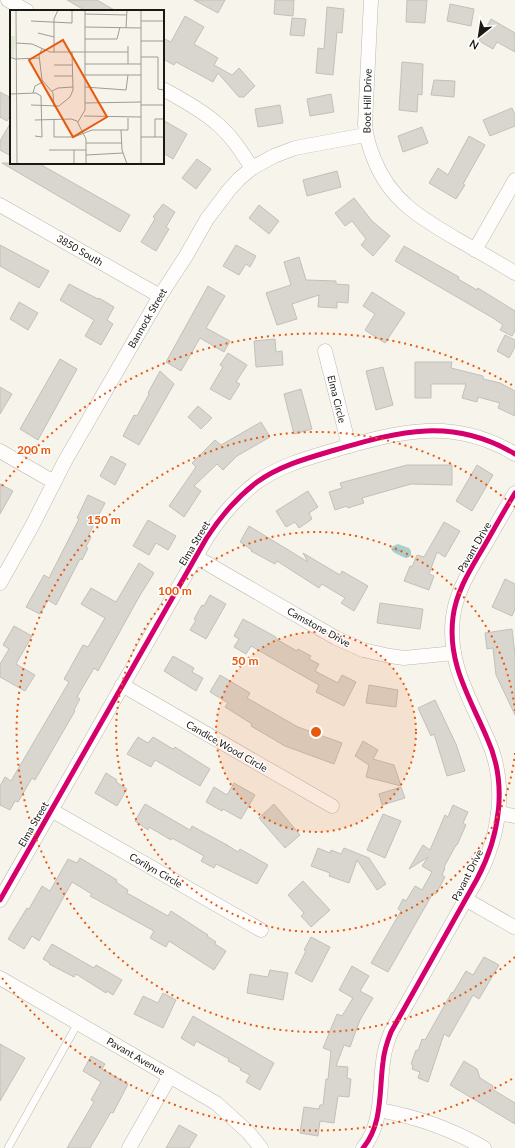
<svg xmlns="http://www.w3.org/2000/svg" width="515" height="1148" viewBox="0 0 515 1148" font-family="Lato,sans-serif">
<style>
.water{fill:url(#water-ripples)}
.building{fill:#d9d6cf;stroke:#c3c0ba}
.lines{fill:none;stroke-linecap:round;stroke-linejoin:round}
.service-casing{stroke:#bcb9b3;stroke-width:8}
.minor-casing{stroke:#bcb9b3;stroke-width:15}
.service{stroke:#fefdfc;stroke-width:7}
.minor{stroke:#fefdfc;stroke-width:14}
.cycleway-casing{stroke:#fff;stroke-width:8}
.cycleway{stroke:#d6006c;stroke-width:5}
.ring{fill:none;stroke:#e8590c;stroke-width:2;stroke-dasharray:2 4}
.labels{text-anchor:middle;stroke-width:3;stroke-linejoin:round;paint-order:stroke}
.street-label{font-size:10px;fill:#1a1913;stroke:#fff}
.inset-road{fill:none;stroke:#9f9c95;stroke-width:1}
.view{fill:#e8590c;fill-opacity:0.15;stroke:#e8590c;stroke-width:2}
.inset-edge{fill:none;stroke:#1a1913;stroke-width:2}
.centre{fill:#e8590c;stroke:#fff;stroke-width:2}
.ring-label{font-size:12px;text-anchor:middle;font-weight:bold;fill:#e8590c;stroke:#fff;stroke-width:3;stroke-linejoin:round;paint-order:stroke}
</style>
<defs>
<pattern id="water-ripples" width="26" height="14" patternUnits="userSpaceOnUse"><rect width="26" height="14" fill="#abcfcd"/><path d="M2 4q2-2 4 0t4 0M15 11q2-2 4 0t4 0" fill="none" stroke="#93b1af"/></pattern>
</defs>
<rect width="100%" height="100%" fill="#f7f4ec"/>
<!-- water -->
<path class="water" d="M398 544 409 548 411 551V556L406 558C401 556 381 549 398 544Z"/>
<!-- building -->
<g class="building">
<polygon points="67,0 97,0 116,11 86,11"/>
<polygon points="194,0 225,0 218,13"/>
<polygon points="275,0 294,0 293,16 274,14"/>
<polygon points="407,0 427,0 425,23 406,22"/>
<polygon points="450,4 474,9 471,26 447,21"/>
<polygon points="327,7 344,9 342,33 337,32 333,75 316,73 318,48 324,49"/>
<polygon points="185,16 204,27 194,44 218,58 214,65 232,75 239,68 255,86 244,97 239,97 218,73 213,82 176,62 174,65 163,59 163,38 171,42"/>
<polygon points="292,18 306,19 304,36 290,35"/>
<polygon points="491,19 515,33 515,52 497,42 493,49 479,41"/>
<polygon points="402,62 423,64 422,95 418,94 417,112 399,110"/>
<polygon points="434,80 455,81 454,97 431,95"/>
<polygon points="0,92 11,98 11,114 7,121 0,117"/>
<polygon points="331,94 334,112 310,116 307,99"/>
<polygon points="280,105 283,123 258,127 255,109"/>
<polygon points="512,108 515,115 515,126 490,136 483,120"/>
<polygon points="163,120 187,134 173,159 163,153"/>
<polygon points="11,122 11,156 0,150 0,141"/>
<polygon points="422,127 428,143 403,152 398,136"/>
<polygon points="469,136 485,145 463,184 465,185 456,199 429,183 438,168 448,175"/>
<polygon points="197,159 211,169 196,189 182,178"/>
<polygon points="2,163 38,163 130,215 120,232"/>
<polygon points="337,171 341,187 307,196 303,180"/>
<polygon points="354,198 372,221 390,236 373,256 361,245 366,239 352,221 345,226 335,213"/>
<polygon points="163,204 175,212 166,227 169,229 156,251 141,242 155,219 153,217"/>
<polygon points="259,205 279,221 269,234 249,218"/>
<polygon points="0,245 49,271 39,288 0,266"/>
<polygon points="236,245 256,256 250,267 246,264 239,275 223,266"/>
<polygon points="404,246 459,277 458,279 477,290 478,288 515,311 515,330 512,336 500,330 503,325 493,318 395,261"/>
<polygon points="299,257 306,280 336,281 336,284 349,285 348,303 337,302 337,308 318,307 319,295 292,304 297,319 277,325 266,293 291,285 284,262"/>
<polygon points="69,284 98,299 99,298 114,307 107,320 113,324 101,345 85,336 94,320 60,300"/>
<polygon points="208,286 225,296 206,328 230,341 224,352 200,338 181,371 166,362"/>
<polygon points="372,292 405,313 385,343 365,330 375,314 363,306"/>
<polygon points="19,302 38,313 28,330 10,319"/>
<polygon points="505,335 515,340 515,347 509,358 497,351"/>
<polygon points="275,339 276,352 282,351 283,365 256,367 254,341"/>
<polygon points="228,353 247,365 236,382 240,384 230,400 210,389 223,367 220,365"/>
<polygon points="60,359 77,369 38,440 20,429"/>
<polygon points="415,362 452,362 451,368 483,376 483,379 500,383 515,391 515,416 498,408 500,403 478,397 477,402 462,398 466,384 431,384 431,398 415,398"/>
<polygon points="383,367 393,405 376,410 366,371"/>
<polygon points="160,371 174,384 139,445 123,436 134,415 137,416 149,394 148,393"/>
<polygon points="0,387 12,394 0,414"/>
<polygon points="301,389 312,429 294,434 284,394"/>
<polygon points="198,406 212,418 201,429 188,417"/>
<polygon points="261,422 270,437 237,456 223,470 217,464 194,486 201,491 184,517 169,506 196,467 192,463 215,440 221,445"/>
<polygon points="111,456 126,464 115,485 100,476"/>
<polygon points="407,465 452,465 452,485 411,484 362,498 364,503 348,508 347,506 335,510 329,492 342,488 340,483"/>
<polygon points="477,465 493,475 472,511 456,501"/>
<polygon points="0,484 13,491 0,514"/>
<polygon points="308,491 318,507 309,513 312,519 299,528 295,522 286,527 276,511"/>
<polygon points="88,495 105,503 88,536 91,537 86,547 88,548 82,560 80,559 56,605 48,600 40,614 26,607 44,575 49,578 79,519 77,518"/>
<polygon points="148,520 176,536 168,550 156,543 149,555 133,546"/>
<polygon points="444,522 460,531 445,557 437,552 429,574 434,576 429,590 404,581 410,566 412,567 417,555 424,557"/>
<polygon points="249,526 308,562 303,553 340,575 342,571 368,586 354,611 341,603 345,598 322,584 319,588 277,561 275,564 251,551 252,550 240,542"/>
<polygon points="139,563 154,573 139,597 98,671 94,668 77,697 80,699 74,710 75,711 35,780 32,778 18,802 15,801 10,810 0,805 0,786 5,777 11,781 69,682 64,679 83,645 88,647 105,618 81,604 91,588 116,602"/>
<polygon points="505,579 515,584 515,609 512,616 492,607"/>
<polygon points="210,595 226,604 206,639 190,630 196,620 194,619 202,605 204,606"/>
<polygon points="380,603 423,609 420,629 377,623"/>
<polygon points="243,619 276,637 276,639 297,651 298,649 311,656 309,659 319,664 315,671 338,683 342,675 356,682 344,706 316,692 319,685 251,646 246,654 234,647 239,639 234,636"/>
<polygon points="14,626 32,636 16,664 35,675 25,691 0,677 0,664 9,649 3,645"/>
<polygon points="512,629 515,655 515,715 496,675 493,648 487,649 485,633"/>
<polygon points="173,656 194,668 192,672 203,678 196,691 164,671"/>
<polygon points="220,675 250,693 247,698 298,727 342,743 334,764 285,746 251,726 252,724 225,707 228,703 210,692"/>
<polygon points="369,685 398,690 396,707 366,703"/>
<polygon points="435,700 456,744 465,771 447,776 434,734 431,736 418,708"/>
<polygon points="138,737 148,743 153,737 173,749 175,747 210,769 200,786 155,760 151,767 127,754"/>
<polygon points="363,741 378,750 373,759 394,765 401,786 366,777 369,765 355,756"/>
<polygon points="106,773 117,780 116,782 127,789 117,806 95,793"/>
<polygon points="234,783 255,795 241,819 223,809 222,811 206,802 214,787 227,795"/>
<polygon points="401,787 405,798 382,805 379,794"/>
<polygon points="145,804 190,830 192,826 227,845 226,846 227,845 238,852 240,849 268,865 257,884 216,864 214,868 201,861 204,856 172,838 171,840 149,827 148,830 135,821"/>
<polygon points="274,804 300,835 285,848 259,818"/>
<polygon points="453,805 468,812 463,823 466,825 457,845 456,845 444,867 445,868 442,875 445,877 436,894 433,893 388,972 371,963 401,911 398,909 403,899 406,901 415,886 422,890 432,872 422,866 428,857 409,869 423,845 430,850 445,815 448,817"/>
<polygon points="383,814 401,821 385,858 367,850"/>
<polygon points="318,848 330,853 331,850 341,854 344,848 369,858 386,884 377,890 357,860 349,883 329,876 330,873 311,866"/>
<polygon points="80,858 117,880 116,882 128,890 127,893 168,916 171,911 208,935 207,936 216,942 215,944 226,951 214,970 169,941 166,947 150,938 154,931 90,896 92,894 72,882 39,941 32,936 24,949 8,939 27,908 29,909 42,886 50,891 68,859 77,863"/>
<polygon points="303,881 330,910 311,927 301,916 304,913 288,895"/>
<polygon points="311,937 330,947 312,982 295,973 306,951 304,950"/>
<polygon points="52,944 94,968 96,965 122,980 113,995 107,991 106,993 76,974 74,977 49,964 50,963 43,959"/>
<polygon points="484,957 499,965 479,999 473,995 449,1037 444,1034 428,1082 418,1078 420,1072 412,1069 413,1065 411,1064 416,1050 418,1051 422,1039 425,1040 452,992 453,993 466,971 473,975"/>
<polygon points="352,966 369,976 360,991 373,998 360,1020 350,1047 344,1045 336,1066 348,1067 347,1078 351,1079 349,1097 338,1096 334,1123 320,1121 318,1136 300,1133 304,1107 319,1109 320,1105 323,1105 326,1079 328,1079 331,1051 323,1048 337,1014 342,1016 353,998 339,990"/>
<polygon points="270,970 288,973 283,1000 247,993 250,974 268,977"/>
<polygon points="163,993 176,1000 163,1028 134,1014 143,996 158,1003"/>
<polygon points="193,1016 274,1063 260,1090 246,1082 250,1075 240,1070 241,1068 228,1061 229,1059 196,1041 194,1046 181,1038"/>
<polygon points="0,1044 25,1058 0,1101"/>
<polygon points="91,1056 105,1064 102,1069 128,1084 113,1113 111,1112 90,1148 67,1148 94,1102 91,1100 101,1082 83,1071"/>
<polygon points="464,1061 477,1069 480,1078 493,1086 492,1089 515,1103 515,1124 450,1085"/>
<polygon points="179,1125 197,1135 189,1148 166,1148"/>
</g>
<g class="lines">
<defs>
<polyline id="service" points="8,1148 78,1023"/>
<g id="minor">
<polyline points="8,0 27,11"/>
<path d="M371 0 365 124C366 136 369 147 374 159 390 201 422 219 460 241 478 251 497 262 515 273"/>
<path d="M163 89C181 99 200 109 215 122 231 135 241 151 252 168"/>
<polyline points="0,205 160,296"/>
<polyline points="475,250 515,180"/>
<polyline points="325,351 349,446"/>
<polyline points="0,451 54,482"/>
<polyline points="196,557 336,638 363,650 390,656 404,658 454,653"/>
<polyline points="0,583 32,526 65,461 160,296 186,256 207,219 229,190 239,179 252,168 274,156 295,148 365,135"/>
<polyline points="122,685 332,806"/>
<polyline points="51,810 261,930"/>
<polyline points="498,813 515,816"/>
<polyline points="465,899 514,927"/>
<path d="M0 900 206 539C220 517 236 498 257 482 281 465 308 458 335 450 400 431 453 417 515 454"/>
<polyline points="0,978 216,1103 248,1132 261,1148"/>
<path d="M379 1110C418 1117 450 1128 484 1148"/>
<polyline points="129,1148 170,1076"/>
<path d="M363 1148C383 1124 379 1091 383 1062 384 1052 387 1042 391 1032L477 879C500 836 508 783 487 738 470 698 447 663 453 617 456 592 470 570 483 548 494 529 504 511 515 493"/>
</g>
</defs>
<!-- service casing -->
<use href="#service" class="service-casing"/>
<!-- minor casing -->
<use href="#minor" class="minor-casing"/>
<!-- service -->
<use href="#service" class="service"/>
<!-- minor -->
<use href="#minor" class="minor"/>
<defs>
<g id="cycleway">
<path d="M0 900 206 539C220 517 236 498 257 482 281 465 308 458 335 450 400 431 453 417 515 454"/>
<path d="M363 1148C383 1124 379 1091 383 1062 384 1052 387 1042 391 1032L477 879C500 836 508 783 487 738 470 698 447 663 453 617 456 592 470 570 483 548 494 529 504 511 515 493"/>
</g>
</defs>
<!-- cycleway casing -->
<use href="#cycleway" class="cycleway-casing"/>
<!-- cycleway -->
<use href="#cycleway" class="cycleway"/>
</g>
<!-- distance rings -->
<circle cx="316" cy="732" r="100" fill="#e8590c" fill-opacity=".12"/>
<g class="ring">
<circle cx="316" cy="732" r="100"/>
<path d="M515 753A200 200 0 1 1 515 711"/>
<path d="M515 957A300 300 0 1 1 515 507"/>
<path d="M512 1079A399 399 0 0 1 2 978M2 486A399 399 0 0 1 512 385"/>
</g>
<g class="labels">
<!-- street labels -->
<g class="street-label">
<text transform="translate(367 101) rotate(-89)" y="4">Boot Hill Drive</text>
<text transform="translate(80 250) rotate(30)" y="4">3850 South</text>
<text transform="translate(147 318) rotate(-60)" y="4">Bannock Street</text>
<text transform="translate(337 399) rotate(76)" y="4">Elma Circle</text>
<text transform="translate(194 543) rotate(-59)" y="4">Elma Street</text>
<text transform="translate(474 547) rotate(-60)" y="4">Pavant Drive</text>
<text transform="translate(319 627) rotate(29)" y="4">Camstone Drive</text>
<text transform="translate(227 746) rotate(30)" y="4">Candice Wood Circle</text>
<text transform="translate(33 824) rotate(-60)" y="4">Elma Street</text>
<text transform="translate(156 870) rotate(30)" y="4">Corilyn Circle</text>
<text transform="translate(467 875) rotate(-63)" y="4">Pavant Drive</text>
<text transform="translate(136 1056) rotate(30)" y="4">Pavant Avenue</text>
</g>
</g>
<!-- overview -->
<g transform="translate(10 10)">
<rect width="154" height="154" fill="#f7f4ec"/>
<path d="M0 26H5L4 48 0 45Z" fill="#e3ead3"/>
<path class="inset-road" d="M6 0 7 154M131 0V154M75 4 117 5M21 11 62 13V0M131 11H154M75 17 131 18M116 18 117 0M28 23 44 27M75 29H107L110 17M131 31H154M6 33 22 34 40 42H118M118 36V54M32 39 29 45 32 70 43 83 44 97M44 42V9L48 0M0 47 5 49 29 48M131 47H148V79L154 80M75 54H131M44 55H63M75 65H131M44 66H63M75 77 116 80 118 65M42 81 48 78 63 77M23 83 25 76 33 72M0 84 26 83 31 86 32 127 25 126M75 93 131 92M21 95 49 96 60 87 63 80 62 42M131 95H154M74 106 131 107M44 109V127H64L82 120H118V108M25 110 61 109 67 111 76 129V154M68 112 75 100V0M111 120 112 140 117 154M131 127H154M145 127V109H154M76 133H112M39 140H76M64 140V154M76 145 113 143"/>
<path class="view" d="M53 30 97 107 63 127 19 50Z"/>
<rect width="154" height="154" class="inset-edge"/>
</g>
<circle cx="316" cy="732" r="6" class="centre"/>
<g class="ring-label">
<text x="34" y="454">200 m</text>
<text x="104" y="524">150 m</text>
<text x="175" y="595">100 m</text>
<text x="245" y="665">50 m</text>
</g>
<!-- north arrow -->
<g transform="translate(479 36) rotate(210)" stroke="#ffffff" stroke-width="3" paint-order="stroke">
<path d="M0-3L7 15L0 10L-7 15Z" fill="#1a1913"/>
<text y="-6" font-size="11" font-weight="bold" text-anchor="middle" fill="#1a1913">N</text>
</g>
</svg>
